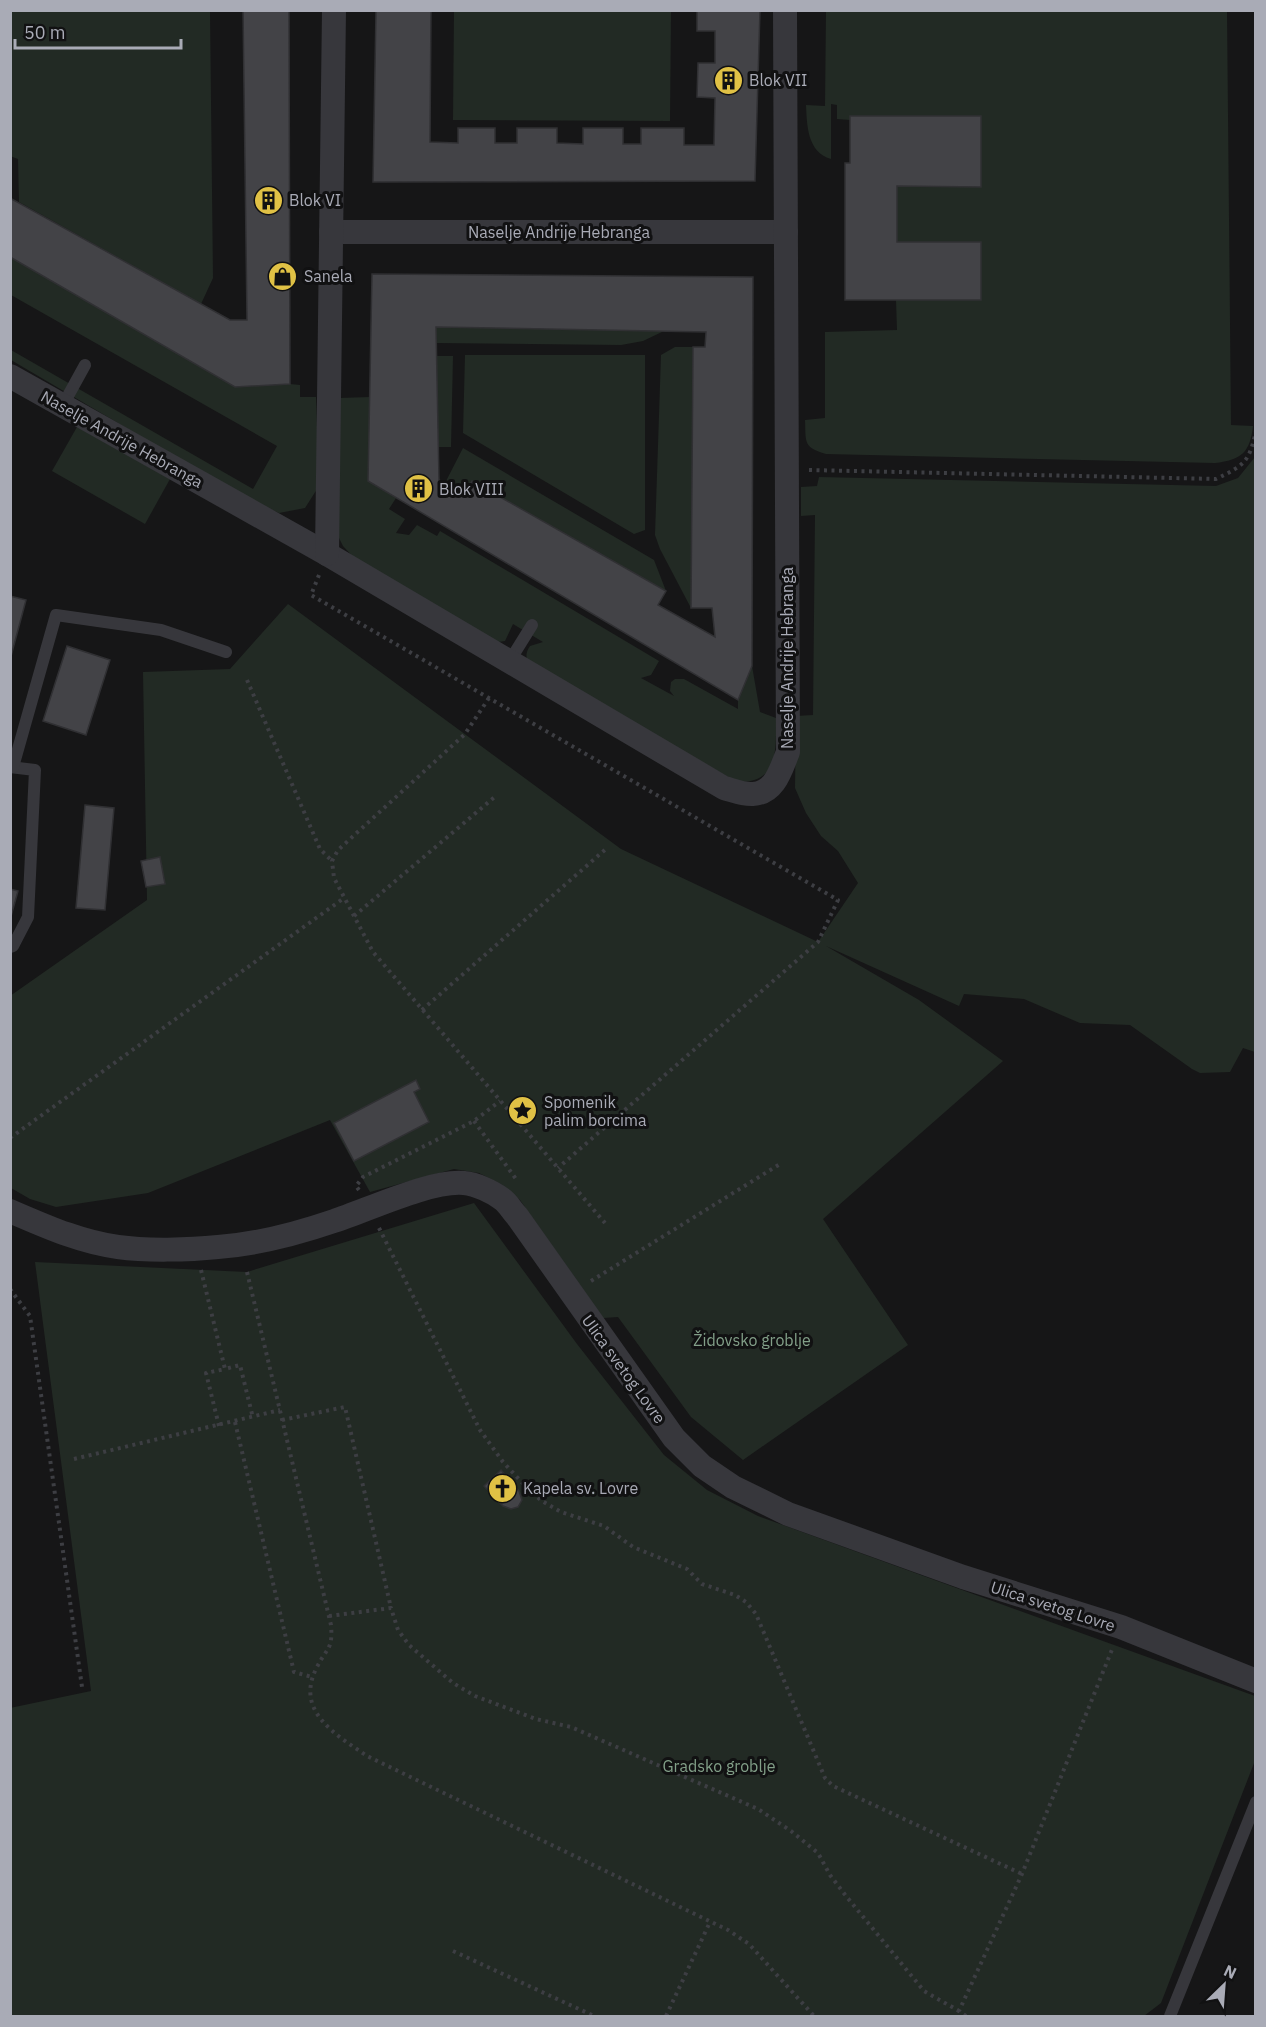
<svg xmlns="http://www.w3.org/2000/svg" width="1266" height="2027" viewBox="0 0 1266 2027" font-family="'IBM Plex Sans',sans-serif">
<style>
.green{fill:#222a24}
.building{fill:#434347;stroke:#303033;stroke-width:1.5;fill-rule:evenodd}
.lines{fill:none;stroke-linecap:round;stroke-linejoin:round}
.path{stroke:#3d3e43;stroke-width:4;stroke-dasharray:3 4.5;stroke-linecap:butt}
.lane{stroke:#37373c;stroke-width:12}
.street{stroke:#37373c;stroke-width:24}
.labels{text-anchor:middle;stroke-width:6;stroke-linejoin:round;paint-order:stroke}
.poi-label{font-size:16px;fill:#a9abb6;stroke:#111112;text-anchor:start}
.street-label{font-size:16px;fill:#a9abb6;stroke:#111112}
.park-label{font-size:16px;fill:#829f88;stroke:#111112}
</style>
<rect width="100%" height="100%" fill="#161617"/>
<!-- green -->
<g class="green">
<polygon points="11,10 210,11 213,278 201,304 19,202 18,159 10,156"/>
<polygon points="454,11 671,11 670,121 453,120"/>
<path d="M826 11H1227L1231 425 1253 426C1250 452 1242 460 1215 463L826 454C803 447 806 443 805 420L825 418V332L897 330 896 300H981L897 242V186L981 187V117L851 116 850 120 837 119V105L831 104V159C807 152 807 125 806 105L825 106Z"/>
<polygon points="11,257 235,387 290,384 300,385 300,397 316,397 319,486 305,508 279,513 242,496 11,360 11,350 253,489 277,446 11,295"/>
<polygon points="436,327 664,331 643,341 621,345 436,343"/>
<polygon points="675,347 693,347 691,608 660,549 655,535 661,355"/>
<polygon points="465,355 645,355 645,530 634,534 463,433"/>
<polygon points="436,356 453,356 451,447 438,447"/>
<path d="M370 397 368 481 396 498 389 509 405 519 396 533 409 535 417 525 437 536 440 531 659 661 651 675 641 678 674 696 670 691 671 682 675 679H684L738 709V700L752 666 760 712 776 718C776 749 779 784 737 782L529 663C525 657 526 652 530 646L543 642 513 624 505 641 498 642 356 560 343 546 339 538V398Z"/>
<polygon points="77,427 170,479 145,524 52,471"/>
<polygon points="463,448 654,560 666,591 472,481 464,494 445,483"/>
<polygon points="1255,457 1255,1052 1243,1048 1230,1072 1200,1073 1192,1069 1130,1025 1080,1023 1024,999 964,994 959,1006 826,946 919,1000 1003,1061 823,1219 908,1345 743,1460 691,1417 618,1317 603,1318 520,1200 501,1184 479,1173 454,1169 370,1192 330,1120 148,1193 56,1207 30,1199 11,1188 10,996 147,900 143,672 230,669 288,604 621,849 818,942 858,883 838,851 821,836 806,813 795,788 796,716 813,715 815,515 801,516 801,487 817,486 819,477 1216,486 1238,478"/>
<polygon points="474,1203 577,1344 664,1455 707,1490 758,1516 1255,1696 1256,1758 1161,2003 1144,2016 11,2016 10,1708 91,1691 35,1262 247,1272"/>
</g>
<!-- building -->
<g class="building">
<polygon points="243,10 289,10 290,384 235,387 10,257 10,198 230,320 247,320"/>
<polygon points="376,10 431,10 430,142 458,143 458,128 495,128 495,143 517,143 517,128 557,128 557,143 583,144 583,128 623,128 623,144 641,144 641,128 684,128 684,145 714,145 715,98 697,97 698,63 715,63 715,31 697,31 697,10 760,10 755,181 373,182"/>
<polygon points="850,116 981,116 981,187 897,186 897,242 981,242 981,300 845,300 845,163 850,163"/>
<path d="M372 274 753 277 752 666 738 700 368 481ZM436 327 706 332 705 347H693L691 608H712L715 637 658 605 666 591 472 481 464 494 439 480Z"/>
<polygon points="10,596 26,600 10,660"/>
<polygon points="67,646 110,660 86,735 43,721"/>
<polygon points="85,805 114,808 105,910 76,908"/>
<polygon points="160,857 165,884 146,887 141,861"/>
<polygon points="10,889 18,891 10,920"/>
<polygon points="416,1080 420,1089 414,1092 429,1122 354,1161 334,1123"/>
<polygon points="501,1470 519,1491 522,1500 518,1507 511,1509 503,1506 484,1486"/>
</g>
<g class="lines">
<!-- path -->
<g class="path">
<path d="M809 470 1216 479C1245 465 1249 462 1256 431"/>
<polyline points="319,575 311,595 838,900 818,942 558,1168"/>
<polyline points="247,680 320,849 332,861"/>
<polyline points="489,698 465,734 338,850 332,861 334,878 373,952 605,1223"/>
<polyline points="354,916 497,795"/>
<polyline points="422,1010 607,848"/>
<polyline points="474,1121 516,1179"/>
<polyline points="10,1138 344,898"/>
<polyline points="359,1190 356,1186 363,1177 474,1121 500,1101"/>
<polyline points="379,1228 480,1430 503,1462 528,1489 542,1501 561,1512 604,1526 633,1547 687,1569 702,1584 735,1595 746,1602 756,1614 825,1778 833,1786 1022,1874"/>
<polyline points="201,1270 225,1369 240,1365 253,1418"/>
<path d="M247 1272 331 1625C333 1650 327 1647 317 1667 294 1711 335 1734 367 1756L728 1930 749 1944 814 2016"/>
<polyline points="591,1281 780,1164"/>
<polyline points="10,1289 30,1316 82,1687"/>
<polyline points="282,1420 345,1407 391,1608"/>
<polyline points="235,1422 294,1672 312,1677"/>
<polyline points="219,1426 206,1373 225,1369"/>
<polyline points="74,1459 280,1410"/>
<polyline points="329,1616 391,1608 398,1630 409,1645 453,1683 475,1696 536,1719 571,1727 758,1809 791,1831 818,1853 830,1875 846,1896 924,1991 959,2011"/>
<polyline points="453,1951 594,2016"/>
<polyline points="666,2016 710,1922"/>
<polyline points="966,2016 959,2011 1022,1874 1113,1647"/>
</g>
<!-- lane -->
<g class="lane">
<polyline points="63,405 85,365"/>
<polyline points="509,662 532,625"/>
<polyline points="10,767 35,770 28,917 13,946 10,947"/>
<polyline points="13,767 56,615 161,630 226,652"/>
<polyline points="1170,2016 1256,1802"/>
</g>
<!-- street -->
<g class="street">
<polyline points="331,232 786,232"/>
<path d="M10 376 327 554 724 788C732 790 744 795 753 794 775 793 781 769 788 752L785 10"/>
<polyline points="327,554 334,10"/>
<path d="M10 1211C45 1226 80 1242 118 1247 146 1251 189 1250 218 1247 258 1244 296 1234 334 1221 368 1210 430 1180 464 1183 476 1184 493 1192 502 1199 508 1203 512 1211 517 1216L674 1438 702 1466 733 1487 788 1514 963 1577 1121 1627 1256 1681"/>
</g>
</g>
<!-- icons -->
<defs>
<symbol id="building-disc" viewBox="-11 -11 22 22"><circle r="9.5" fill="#e0c145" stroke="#111112"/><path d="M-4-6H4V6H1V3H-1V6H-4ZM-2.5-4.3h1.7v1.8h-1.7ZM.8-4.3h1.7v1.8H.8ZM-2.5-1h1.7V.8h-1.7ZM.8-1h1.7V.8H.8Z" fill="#111"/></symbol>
<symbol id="shop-disc" viewBox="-11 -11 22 22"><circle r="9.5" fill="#e0c145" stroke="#111112"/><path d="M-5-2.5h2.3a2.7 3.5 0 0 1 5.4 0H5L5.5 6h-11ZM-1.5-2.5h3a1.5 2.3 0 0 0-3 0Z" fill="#111"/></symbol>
<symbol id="sight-disc" viewBox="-11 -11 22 22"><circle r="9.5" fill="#e0c145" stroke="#111112"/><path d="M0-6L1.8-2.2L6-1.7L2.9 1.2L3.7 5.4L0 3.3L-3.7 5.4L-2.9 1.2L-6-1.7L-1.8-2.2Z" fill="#111"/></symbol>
<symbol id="church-disc" viewBox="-11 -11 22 22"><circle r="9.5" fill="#e0c145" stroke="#111112"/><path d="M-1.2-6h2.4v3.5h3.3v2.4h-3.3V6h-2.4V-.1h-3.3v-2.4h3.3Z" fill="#111"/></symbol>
</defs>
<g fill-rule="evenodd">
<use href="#building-disc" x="712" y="64" width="33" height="33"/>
<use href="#building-disc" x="252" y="184" width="33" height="33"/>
<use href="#shop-disc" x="266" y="260" width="33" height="33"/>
<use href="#building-disc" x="402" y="472" width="33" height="33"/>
<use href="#sight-disc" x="506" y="1094" width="33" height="33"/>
<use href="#church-disc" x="486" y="1472" width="33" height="33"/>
</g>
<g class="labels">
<!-- poi labels -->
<g class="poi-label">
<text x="749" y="86">Blok VII</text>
<text x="289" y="206">Blok VI</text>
<text x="304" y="282">Sanela</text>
<text x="439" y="495">Blok VIII</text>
<text x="544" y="1108">Spomenik<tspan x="544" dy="18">palim borcima</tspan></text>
<text x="523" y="1494">Kapela sv. Lovre</text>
</g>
<!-- street labels -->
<g class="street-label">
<text x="559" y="238">Naselje Andrije Hebranga</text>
<text transform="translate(122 439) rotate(29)" y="6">Naselje Andrije Hebranga</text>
<text transform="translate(787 658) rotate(-90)" y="6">Naselje Andrije Hebranga</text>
<text transform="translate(624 1369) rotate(54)" y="6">Ulica svetog Lovre</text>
<text transform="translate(1053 1606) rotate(18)" y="6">Ulica svetog Lovre</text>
</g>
<!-- park labels -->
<g class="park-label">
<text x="752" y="1346">Židovsko groblje</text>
<text x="719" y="1772">Gradsko groblje</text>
</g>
</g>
<!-- border -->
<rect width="1266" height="2027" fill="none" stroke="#a9abb6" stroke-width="24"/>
<!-- north arrow -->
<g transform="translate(1224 1985) rotate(25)" stroke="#111112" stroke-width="4.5" paint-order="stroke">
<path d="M0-4.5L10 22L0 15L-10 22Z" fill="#a9abb6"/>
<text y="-9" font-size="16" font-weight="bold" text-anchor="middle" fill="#a9abb6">N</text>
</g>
<!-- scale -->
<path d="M15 39v9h166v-9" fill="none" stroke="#a9abb6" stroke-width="3"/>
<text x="24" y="39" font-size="18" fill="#a9abb6" stroke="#111112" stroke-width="4.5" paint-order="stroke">50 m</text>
</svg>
